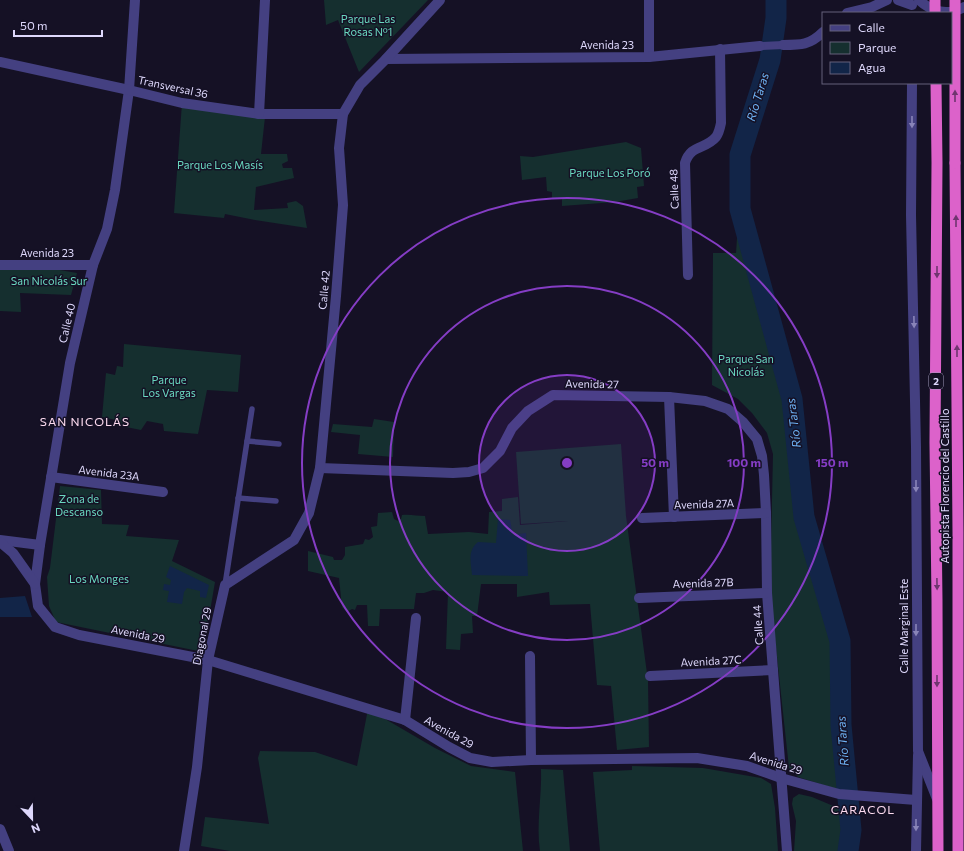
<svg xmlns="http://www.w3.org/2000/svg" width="964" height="851" viewBox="0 0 964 851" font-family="Commissioner,sans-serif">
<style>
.green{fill:#152f2f}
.water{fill:#122548}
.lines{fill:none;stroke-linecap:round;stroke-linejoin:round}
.river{stroke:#122548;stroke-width:21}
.service{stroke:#444081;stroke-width:5.5}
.pedestrian{stroke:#444081;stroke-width:8}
.minor{stroke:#444081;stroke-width:10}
.trunk{stroke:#dc62ca;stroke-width:11}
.trunk-bridge{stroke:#dc62ca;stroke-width:11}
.oneway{fill:#6f356f}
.oneway2{fill:#8984b8}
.ring{fill:none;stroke:#853dc5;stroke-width:2}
.labels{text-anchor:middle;stroke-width:3;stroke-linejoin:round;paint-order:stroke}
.shield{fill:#151125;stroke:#a29cbc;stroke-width:1}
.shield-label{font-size:10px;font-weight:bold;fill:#ded8fc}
.park-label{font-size:11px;fill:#69d7bf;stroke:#151125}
.street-label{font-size:11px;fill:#ded8fc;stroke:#151125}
.water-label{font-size:12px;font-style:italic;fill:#6eb2f4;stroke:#151125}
.neighbourhood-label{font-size:12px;letter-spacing:1px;fill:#fcdaef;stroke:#151125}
.centre{fill:#853dc5;stroke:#151125;stroke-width:2}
.ring-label{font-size:12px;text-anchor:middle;font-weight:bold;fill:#853dc5;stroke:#151125;stroke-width:3;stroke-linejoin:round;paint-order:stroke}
</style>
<rect width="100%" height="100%" fill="#151125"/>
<!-- green -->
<g class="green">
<polygon points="324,0 428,0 359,72 338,20 326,25"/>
<polygon points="182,103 265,117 261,154 287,154 288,161 282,164 283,168 292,168 294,178 256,187 254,210 288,208 287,203 296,201 303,206 307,228 255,220 225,214 224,218 174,213"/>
<polygon points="626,142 641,148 644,186 637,187 638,198 615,202 562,206 562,198 552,199 552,192 547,191 546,177 522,180 520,156 533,157"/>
<polygon points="746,236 791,399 802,518 832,624 839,642 839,727 846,792 798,777 789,768 770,592 773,454 767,433 752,413 738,399 712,385 713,253 736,253 737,238"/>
<polygon points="0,269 54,269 77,273 71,295 20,293 21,312 0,311"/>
<polygon points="124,344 241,355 238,392 207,390 198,434 164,431 163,424 147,421 141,430 116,425 116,420 102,417 106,373 115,375 117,366 123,367"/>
<polygon points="374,419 394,422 393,457 358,454 360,435 331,432 333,424 372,427"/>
<path d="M621 444 626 516 648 681 649 747 617 750 611 686 597 685 590 604 550 605 549 592 517 597V584H481L477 616H472L473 633 461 634 460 650 446 649 448 592 433 590 424 593H416L414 609H380L379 626H368L367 605H357L355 610 352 609 347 612 342 607 339 578 308 571V551L333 557 334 560H342L345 555V547L363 544 365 539 369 540 373 537 371 527 377 526 378 513 392 512 394 519 398 521 401 519 402 515C410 514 417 516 425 516L428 534 469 532 488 534 489 512 502 511V499L518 497 520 525 568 521 521 524 516 452Z"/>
<polygon points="60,486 101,490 102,524 129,525 126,536 179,540 172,561 215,582 203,652 56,622 49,606 47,577 50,568"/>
<polygon points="368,709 435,748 471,766 515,772 523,851 230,851 201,846 205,817 269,824 258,758 260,751 315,752 357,766"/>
<polygon points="632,766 703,768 761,778 771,784 775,808 778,851 600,851 593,772 632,770"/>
<path d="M541 769 563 770 570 851H540C536 824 542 796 541 769Z"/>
<polygon points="799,794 812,797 831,805 849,810 849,841 847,851 794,851 796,821 792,804 793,798"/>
</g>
<!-- water -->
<g class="water">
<path d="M498 519 510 520 513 535 526 533 528 576 472 575C471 562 467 551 478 542L496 543Z"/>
<polygon points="170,566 209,585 206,598 200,597 200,591 187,588 184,592 182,604 167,602 169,591 163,590 164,584 170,585 171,580 166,577"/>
<polygon points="25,596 32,617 0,617 0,598"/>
</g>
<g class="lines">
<!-- river -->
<polyline class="river" points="776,0 776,18 770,60 740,155 740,209 792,399 804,517 840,641 841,725 851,830 848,851"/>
<!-- service -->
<g class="service">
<polyline points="247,441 279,444"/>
<polyline points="238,498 276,501"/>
<polyline points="225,585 252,409"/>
</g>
<!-- pedestrian -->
<polyline class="pedestrian" points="760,46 783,45"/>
<!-- minor -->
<g class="minor">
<polyline points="135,0 129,90 115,190 107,229 93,265 70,363 40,545 35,584 38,606 55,627 79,635 208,660 405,720 449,747 470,758 492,762 531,760 697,758 747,766 781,778 839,794 916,800"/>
<polyline points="649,0 649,57"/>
<polyline points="898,0 912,5"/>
<path d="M919 0C932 12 948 16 964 7"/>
<polyline points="847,13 872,7 887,0"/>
<path d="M783 45C801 45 810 45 823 32"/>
<polyline points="386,59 649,57 760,46"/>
<polyline points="0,62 129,90 182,103 259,114 343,114"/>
<polyline points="912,83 911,215 916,447 918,751 937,799"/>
<polyline points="259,114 265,0"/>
<polyline points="0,265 93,265"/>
<path d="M688 275 685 163C691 144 705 150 716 137 719 133 720 128 721 123L720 49"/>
<polyline points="669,397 674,517"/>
<polyline points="320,468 453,473 469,472 483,468 500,451 512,428 528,411 553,395 669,397 705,401 728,409 743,422 757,439 762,456 764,475 766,513 767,593 787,851"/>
<polyline points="51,477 163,492"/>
<polyline points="642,518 766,513"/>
<polyline points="0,540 40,545"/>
<polyline points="0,542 13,553 35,584"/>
<polyline points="639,598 767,593"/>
<polyline points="530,656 531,760"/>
<polyline points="650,676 773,670"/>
<polyline points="405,720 416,618"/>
<polyline points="0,829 9,851"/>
<polyline points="184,851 197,767 208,660 225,585 294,540 309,513 320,468 336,296 343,205 339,148 343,114 360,85 386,59 440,0"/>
<polyline points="916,851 918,755"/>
</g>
<!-- trunk -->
<g class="trunk">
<polyline points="936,83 937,163 935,443 937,600 938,851"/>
<polyline points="955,163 958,532 958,851"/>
</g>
<!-- trunk-bridge -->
<g class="trunk-bridge">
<polyline points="935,0 935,13"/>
<polyline points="955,0 955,163"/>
</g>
</g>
<!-- one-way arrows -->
<defs><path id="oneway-solid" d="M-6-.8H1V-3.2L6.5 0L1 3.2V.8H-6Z"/></defs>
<g class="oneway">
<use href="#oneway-solid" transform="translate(955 96) rotate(-90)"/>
<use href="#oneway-solid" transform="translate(956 221) rotate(-90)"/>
<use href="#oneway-solid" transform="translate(937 272) rotate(90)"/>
<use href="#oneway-solid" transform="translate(957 351) rotate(-90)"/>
<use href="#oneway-solid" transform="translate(937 584) rotate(89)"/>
<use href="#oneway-solid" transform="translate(937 681) rotate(90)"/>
</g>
<g class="oneway2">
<use href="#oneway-solid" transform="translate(912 122) rotate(90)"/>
<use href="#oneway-solid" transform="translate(914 322) rotate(89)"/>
<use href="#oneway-solid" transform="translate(916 486) rotate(90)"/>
<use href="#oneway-solid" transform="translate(916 630) rotate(90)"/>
<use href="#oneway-solid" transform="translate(916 825) rotate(90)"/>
</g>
<!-- distance rings -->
<circle cx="567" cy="463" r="88" fill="#853dc5" fill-opacity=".12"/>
<g class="ring">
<circle cx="567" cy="463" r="88"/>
<circle cx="567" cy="463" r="177"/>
<circle cx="567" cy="463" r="265"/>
</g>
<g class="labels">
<!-- shield labels -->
<rect class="shield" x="929" y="373" width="14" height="16" rx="3"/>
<g class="shield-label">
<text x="936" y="385">2</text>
</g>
<!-- park labels -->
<g class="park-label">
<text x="368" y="23">Parque Las<tspan x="368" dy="13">Rosas Nº1</tspan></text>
<text x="220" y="169">Parque Los Masís</text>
<text x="610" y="177">Parque Los Poró</text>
<text x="49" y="285">San Nicolás Sur</text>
<text x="746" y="363">Parque San<tspan x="746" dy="13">Nicolás</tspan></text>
<text x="169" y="384">Parque<tspan x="169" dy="13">Los Vargas</tspan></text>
<text x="79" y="503">Zona de<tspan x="79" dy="13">Descanso</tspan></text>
<text x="99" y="583">Los Monges</text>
</g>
<!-- street labels -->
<g class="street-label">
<text x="607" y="49">Avenida 23</text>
<text transform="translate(173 87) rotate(12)" y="4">Transversal 36</text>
<text transform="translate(674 189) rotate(-92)" y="4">Calle 48</text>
<text x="47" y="257">Avenida 23</text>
<text transform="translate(324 290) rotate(-85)" y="4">Calle 42</text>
<text transform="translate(67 323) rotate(-77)" y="4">Calle 40</text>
<text transform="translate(592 384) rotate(1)" y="4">Avenida 27</text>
<text transform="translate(109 473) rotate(7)" y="4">Avenida 23A</text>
<text transform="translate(945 486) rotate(-90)" y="4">Autopista Florencio del Castillo</text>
<text transform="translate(704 504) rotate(-2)" y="4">Avenida 27A</text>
<text transform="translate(703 583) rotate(-2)" y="4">Avenida 27B</text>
<text transform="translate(758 625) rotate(-94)" y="4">Calle 44</text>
<text transform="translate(904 626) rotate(-90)" y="4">Calle Marginal Este</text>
<text transform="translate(138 634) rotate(11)" y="4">Avenida 29</text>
<text transform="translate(202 636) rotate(-79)" y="4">Diagonal 29</text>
<text transform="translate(711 661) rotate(-3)" y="4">Avenida 27C</text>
<text transform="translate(449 732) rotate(29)" y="4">Avenida 29</text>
<text transform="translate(776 763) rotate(17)" y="4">Avenida 29</text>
</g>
<!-- water labels -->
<g class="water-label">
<text transform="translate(758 97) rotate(-73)" y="4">Río Taras</text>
<text transform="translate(794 423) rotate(-97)" y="4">Río Taras</text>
<text transform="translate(843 741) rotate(-94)" y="4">Río Taras</text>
</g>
<!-- neighbourhood labels -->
<g class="neighbourhood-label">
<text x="85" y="426">SAN NICOLÁS</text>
<text x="863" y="814">CARACOL</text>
</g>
</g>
<circle cx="567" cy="463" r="6" class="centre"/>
<g class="ring-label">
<text x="655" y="467">50 m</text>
<text x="744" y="467">100 m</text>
<text x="832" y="467">150 m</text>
</g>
<!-- legend -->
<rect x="822" y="12" width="130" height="72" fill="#151125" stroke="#65617b"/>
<rect x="830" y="25" width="20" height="6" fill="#444081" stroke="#65617b"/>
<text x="858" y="32" font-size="12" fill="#ded8fc">Calle</text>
<rect x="830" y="42" width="20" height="12" fill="#152f2f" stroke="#65617b"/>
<text x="858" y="52" font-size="12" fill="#ded8fc">Parque</text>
<rect x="830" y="62" width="20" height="12" fill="#122548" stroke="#65617b"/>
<text x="858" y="72" font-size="12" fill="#ded8fc">Agua</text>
<!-- north arrow -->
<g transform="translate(32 819) rotate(158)" stroke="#151125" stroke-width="3" paint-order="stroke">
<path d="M0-3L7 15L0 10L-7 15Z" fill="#ded8fc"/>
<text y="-6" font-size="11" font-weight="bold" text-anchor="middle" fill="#ded8fc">N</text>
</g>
<!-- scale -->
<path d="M14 30v6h88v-6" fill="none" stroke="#ded8fc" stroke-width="2"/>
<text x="20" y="30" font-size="12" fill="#ded8fc" stroke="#151125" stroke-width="3" paint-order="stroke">50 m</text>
</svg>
